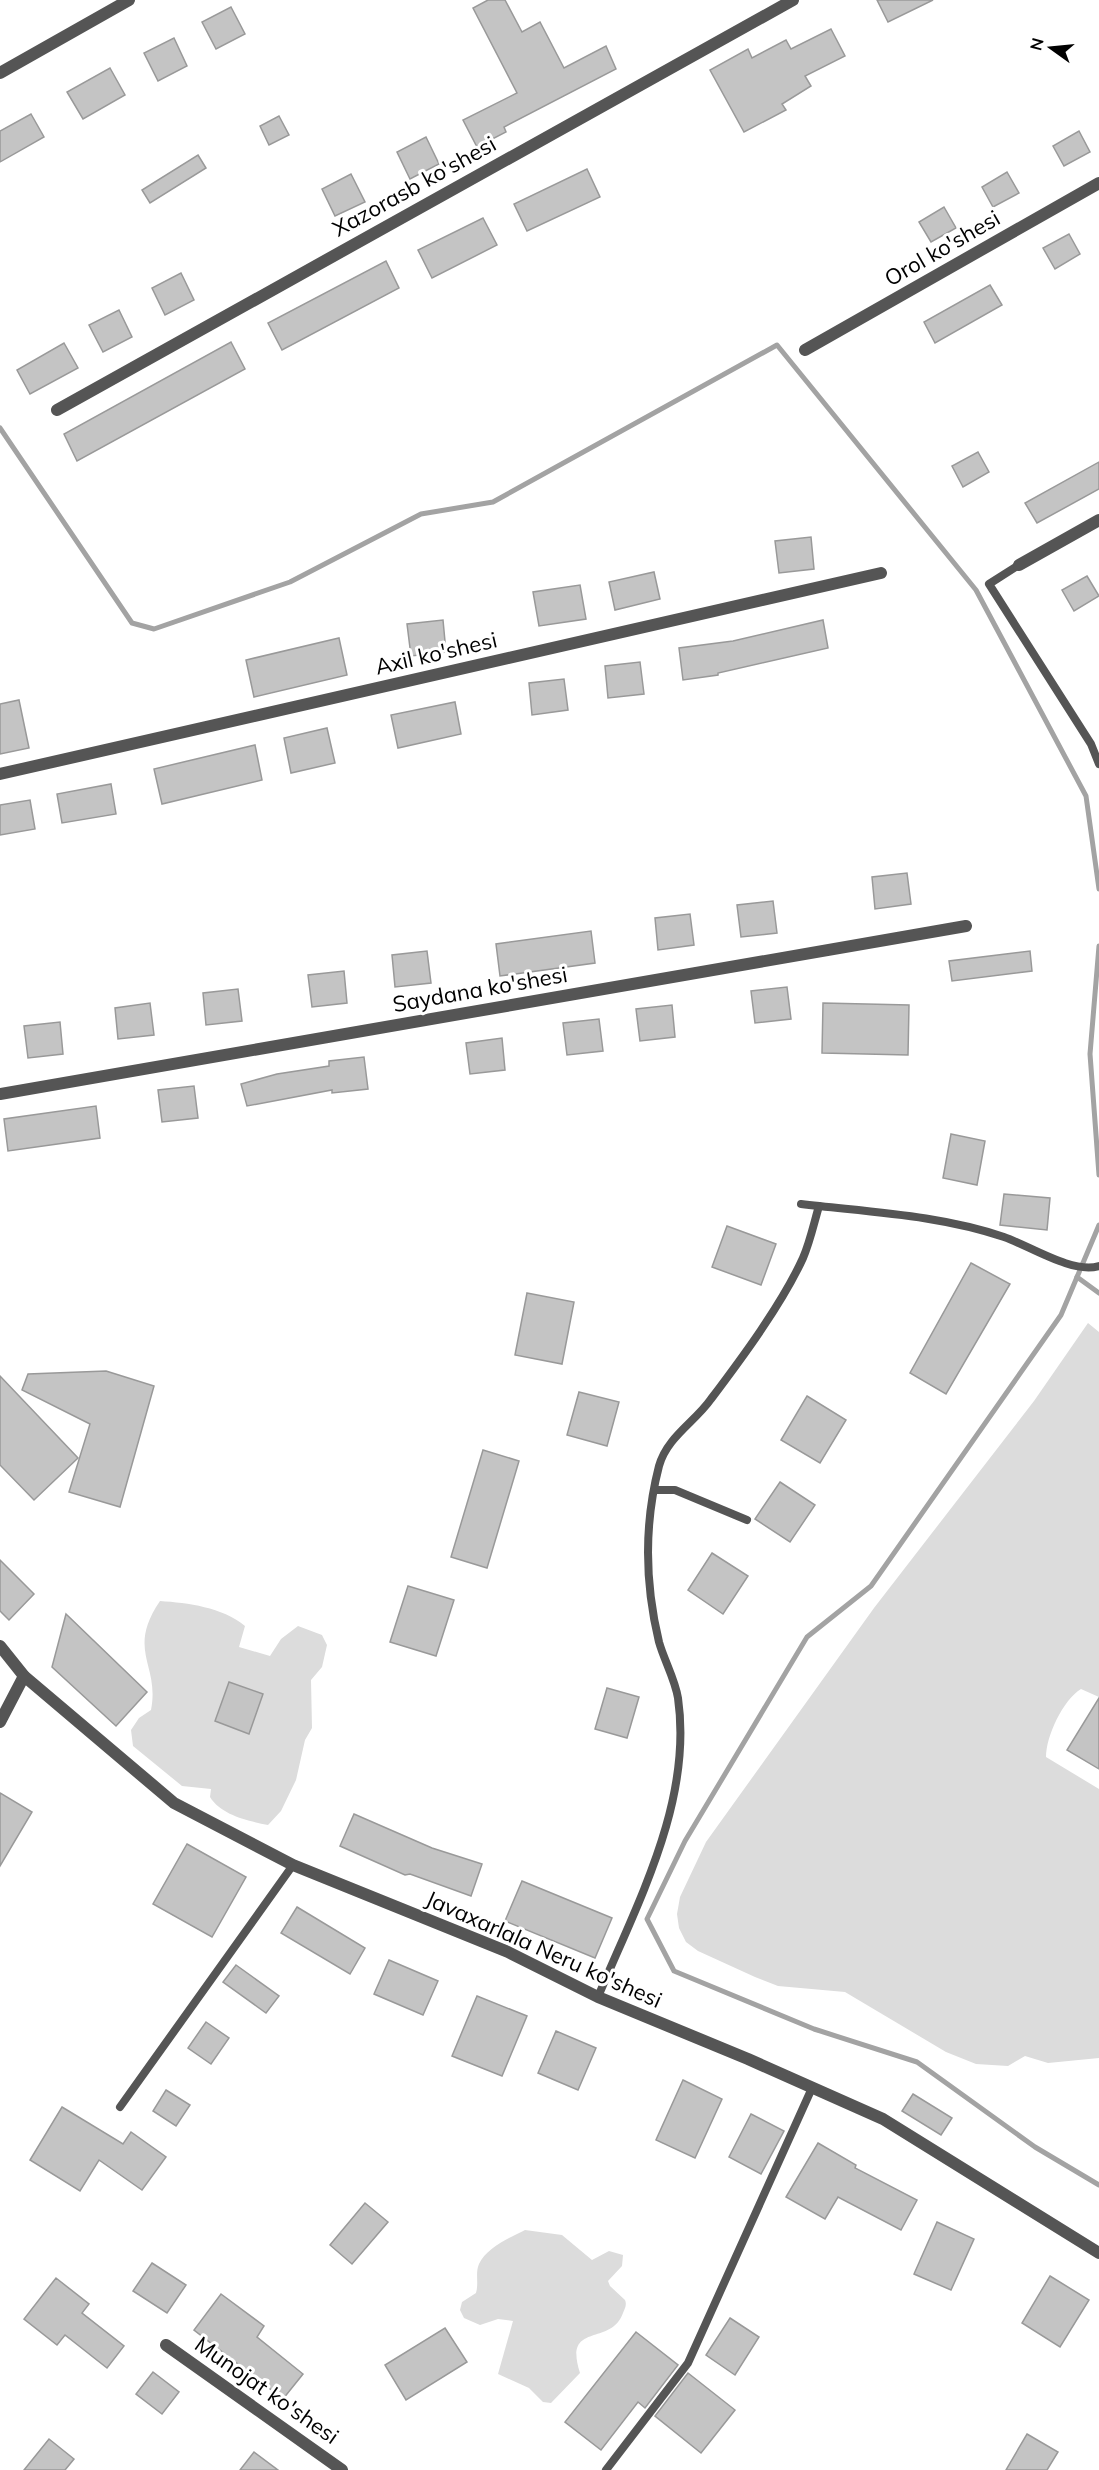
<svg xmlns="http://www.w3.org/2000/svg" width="1099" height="2470" viewBox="0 0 1099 2470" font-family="Mulish,sans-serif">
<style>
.grass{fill:#dcdcdc}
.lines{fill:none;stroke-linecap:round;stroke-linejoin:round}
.stream{stroke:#a3a3a3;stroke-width:5}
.building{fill:#c4c4c4;stroke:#999;stroke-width:1.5}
.service{stroke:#555;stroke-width:8}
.minor{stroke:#555;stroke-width:12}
.tertiary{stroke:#555;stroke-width:12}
.labels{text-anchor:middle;stroke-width:6;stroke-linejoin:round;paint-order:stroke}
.street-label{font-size:22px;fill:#000;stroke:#fff}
</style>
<rect width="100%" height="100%" fill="#fff"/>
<!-- grass -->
<g class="grass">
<path d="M1088 1323 1099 1332V1697L1081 1689C1063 1700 1046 1736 1046 1757L1099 1789V2058L1048 2063 1025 2056 1008 2066 976 2064 946 2052 845 1992 778 1986 755 1977 698 1951 686 1942 679 1928 677 1914 680 1897 706 1842 874 1608 1034 1401Z"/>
<path d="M160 1601C188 1603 222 1607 245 1626L239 1647 270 1656 281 1639 298 1626 322 1635 327 1645 322 1667 311 1680 312 1728 305 1740 296 1780 281 1811 268 1825C248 1821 221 1815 210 1797L211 1789 182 1786 133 1746 131 1730 139 1718 151 1710C160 1664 126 1651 160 1601Z"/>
<path d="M525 2230 562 2235 592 2260 609 2251 623 2255 622 2266 608 2281 610 2286 625 2300C627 2305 625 2308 623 2313 611 2347 563 2321 580 2373L551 2403 543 2402 529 2388 498 2374 513 2321 498 2319 480 2325 464 2318 460 2310 462 2302 476 2293C479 2283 475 2273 479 2264 486 2248 511 2237 525 2230Z"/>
</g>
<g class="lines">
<!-- stream -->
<g class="stream">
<polyline points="0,428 132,623 154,629 290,582 421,514 493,502 777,345 976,590 1086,796 1099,889"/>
<polyline points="1099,946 1090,1054 1099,1175"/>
<polyline points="1099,1225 1061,1315 871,1586 807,1637 685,1841 647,1919 674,1971 814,2029 917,2062 1035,2147 1099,2185"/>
<polyline points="1077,1277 1099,1293"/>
</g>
</g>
<!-- building -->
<g class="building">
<polygon points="488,0 505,0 522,32 540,22 564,68 606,46 616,69 504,127 506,132 477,147 463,120 517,93 473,8"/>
<polygon points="877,0 933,0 888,22"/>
<polygon points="231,7 245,34 216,49 202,22"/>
<polygon points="831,29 845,56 805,76 811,86 782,104 786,110 744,132 710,70 748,49 752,58 786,40 791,49"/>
<polygon points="174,38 187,66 158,81 144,53"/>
<polygon points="110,68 125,95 83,119 67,92"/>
<polygon points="31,114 44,137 0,162 0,131"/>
<polygon points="279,116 289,135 269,145 260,126"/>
<polygon points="1079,131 1090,152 1064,166 1053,146"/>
<polygon points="426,137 439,164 410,179 397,152"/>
<polygon points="198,155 206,168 150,203 142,190"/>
<polygon points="587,169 600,197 527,231 514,204"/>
<polygon points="1007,172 1019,193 993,207 982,187"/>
<polygon points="351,174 365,202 335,216 322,189"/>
<polygon points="944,207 956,228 931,242 919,222"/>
<polygon points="483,218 497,245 432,278 418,250"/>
<polygon points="1069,234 1080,254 1055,269 1043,248"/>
<polygon points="386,261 399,288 282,350 268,323"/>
<polygon points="181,273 194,300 165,315 152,288"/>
<polygon points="990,285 1002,305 935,343 924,322"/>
<polygon points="119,310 132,337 103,352 89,325"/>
<polygon points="231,342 245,369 77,461 64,434"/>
<polygon points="64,343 78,368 30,394 17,370"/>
<polygon points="978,452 989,472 963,487 952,466"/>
<polygon points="1099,462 1099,489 1037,523 1025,503"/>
<polygon points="811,537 814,569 779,573 775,541"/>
<polygon points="654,572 660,599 615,610 609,582"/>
<polygon points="1087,576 1099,596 1074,611 1062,590"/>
<polygon points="580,585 586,619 539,626 533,592"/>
<polygon points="443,620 446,652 411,656 407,624"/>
<polygon points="823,620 828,648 718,673 718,675 683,680 679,648 733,641"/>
<polygon points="339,638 347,675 254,697 246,660"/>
<polygon points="640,662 644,694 608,698 605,666"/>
<polygon points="564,679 568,710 532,715 529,683"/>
<polygon points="19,700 29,748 0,754 0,704"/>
<polygon points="455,702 461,734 398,748 391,715"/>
<polygon points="327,728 335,763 291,773 284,738"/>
<polygon points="255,745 262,780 162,804 154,769"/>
<polygon points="111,784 116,814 62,823 57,794"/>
<polygon points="30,800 35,829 0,835 0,805"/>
<polygon points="907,873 911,904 875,909 872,877"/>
<polygon points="773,901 777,933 741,937 737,905"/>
<polygon points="690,914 694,945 658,950 655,918"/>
<polygon points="591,931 595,963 500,976 496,944"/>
<polygon points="427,951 431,983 395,987 392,955"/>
<polygon points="1030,951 1032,971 952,981 949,961"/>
<polygon points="344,971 347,1003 312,1007 308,975"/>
<polygon points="787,987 791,1019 755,1023 751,991"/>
<polygon points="238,989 242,1021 206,1025 203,993"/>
<polygon points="150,1003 154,1035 118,1039 115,1008"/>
<polygon points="823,1003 909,1005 908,1055 822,1053"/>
<polygon points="672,1005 675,1037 640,1041 636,1009"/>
<polygon points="599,1019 603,1051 567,1055 563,1023"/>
<polygon points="60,1022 63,1054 28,1058 24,1026"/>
<polygon points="502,1038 505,1070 470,1074 466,1043"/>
<polygon points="364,1057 368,1089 332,1093 332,1090 247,1106 241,1084 277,1074 329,1066 329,1061"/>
<polygon points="194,1086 198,1118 162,1122 158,1090"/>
<polygon points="96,1106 100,1138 8,1151 4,1119"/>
<polygon points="951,1134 985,1141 977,1185 943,1178"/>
<polygon points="1004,1194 1050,1198 1047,1230 1000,1225"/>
<polygon points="727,1226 776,1244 761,1285 712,1267"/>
<polygon points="971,1263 1010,1284 946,1394 910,1373"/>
<polygon points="527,1293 574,1302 562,1364 515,1355"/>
<polygon points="106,1371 154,1386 120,1507 69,1492 90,1424 22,1390 28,1374"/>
<polygon points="0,1376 78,1458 34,1500 0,1465"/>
<polygon points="579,1392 619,1402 607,1446 567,1435"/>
<polygon points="807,1396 846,1420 820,1463 781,1440"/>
<polygon points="483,1450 519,1461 487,1568 451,1557"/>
<polygon points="780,1482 815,1505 790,1542 755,1519"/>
<polygon points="712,1553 748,1576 723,1614 688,1590"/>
<polygon points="0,1560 34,1594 9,1620 0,1611"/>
<polygon points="408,1586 454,1600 436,1656 390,1642"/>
<polygon points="66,1614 147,1692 116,1726 52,1667"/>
<polygon points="229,1682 263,1694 249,1734 215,1721"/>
<polygon points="607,1688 639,1697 627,1738 595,1729"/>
<polygon points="1099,1698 1099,1769 1067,1750"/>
<polygon points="0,1793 32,1812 0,1866"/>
<polygon points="354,1814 432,1848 482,1864 471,1896 410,1874 405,1875 340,1846"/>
<polygon points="187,1844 246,1877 212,1937 153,1904"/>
<polygon points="522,1881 612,1918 595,1958 505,1921"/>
<polygon points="297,1907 365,1948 350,1974 281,1933"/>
<polygon points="389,1960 438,1981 423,2015 374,1994"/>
<polygon points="236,1965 279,1996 266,2013 223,1982"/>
<polygon points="477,1996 527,2016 502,2076 452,2056"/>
<polygon points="206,2022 229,2038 211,2064 188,2048"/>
<polygon points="556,2031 596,2048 578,2090 538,2073"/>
<polygon points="683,2080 722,2099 695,2158 656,2140"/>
<polygon points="166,2090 190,2105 176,2126 153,2111"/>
<polygon points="913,2094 952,2118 941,2135 902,2111"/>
<polygon points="62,2107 123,2144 131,2132 166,2157 142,2190 99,2160 80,2191 30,2160"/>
<polygon points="751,2114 784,2131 761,2174 729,2157"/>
<polygon points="818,2143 856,2165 855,2168 917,2200 901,2230 838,2197 825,2219 786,2197"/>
<polygon points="365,2203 388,2222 352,2264 330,2245"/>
<polygon points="937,2222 974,2239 951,2290 914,2274"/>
<polygon points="152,2263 186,2285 167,2313 133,2291"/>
<polygon points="1050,2276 1089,2300 1060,2347 1022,2323"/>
<polygon points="56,2278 89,2304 82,2313 124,2346 107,2368 65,2335 57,2345 24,2319"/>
<polygon points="221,2294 264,2326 257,2337 303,2374 283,2399 194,2330"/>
<polygon points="730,2318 759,2337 735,2375 706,2355"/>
<polygon points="445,2328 467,2362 406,2400 385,2365"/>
<polygon points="636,2332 678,2365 645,2408 638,2402 601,2450 565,2422"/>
<polygon points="153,2372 179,2392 162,2414 136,2394"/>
<polygon points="688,2373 735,2410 701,2453 655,2416"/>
<polygon points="1027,2434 1058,2452 1047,2470 1006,2470"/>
<polygon points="49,2439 74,2459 65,2470 24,2470"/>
<polygon points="254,2452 278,2470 240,2470"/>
</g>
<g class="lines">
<!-- service -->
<g class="service">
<polyline points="1019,565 989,584 1091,744 1099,764"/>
<path d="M801 1204C868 1212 940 1215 1004 1237 1030 1246 1072 1274 1099 1266"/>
<polyline points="655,1490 675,1490 747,1520"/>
<path d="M598 1997C637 1903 693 1802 678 1698 675 1679 664 1660 659 1642 645 1584 644 1524 659 1466 667 1437 695 1422 711 1399 742 1358 782 1304 803 1258 810 1242 814 1223 819 1206"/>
<polyline points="120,2107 293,1865"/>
<polyline points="606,2470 688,2363 812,2088"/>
</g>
<!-- minor -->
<g class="minor">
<polyline points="805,350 1099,183"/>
<polyline points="57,410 793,0"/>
<polyline points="1019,565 1099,520"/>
<polyline points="0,774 881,573"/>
<polyline points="0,1094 966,926"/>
<polyline points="0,1722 24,1676"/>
<polyline points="166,2345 342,2470"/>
</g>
<!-- tertiary -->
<g class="tertiary">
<polyline points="0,73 129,0"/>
<polyline points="0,1646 24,1676 174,1803 293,1865 508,1952 598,1997 748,2059 883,2119 1099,2253"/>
</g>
</g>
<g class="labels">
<!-- street labels -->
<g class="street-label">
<text transform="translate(414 186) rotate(-29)" y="8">Xazorasb ko'shesi</text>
<text transform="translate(942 248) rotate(-30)" y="8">Orol ko'shesi</text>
<text transform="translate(436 653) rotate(-13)" y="8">Axil ko'shesi</text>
<text transform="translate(480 989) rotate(-10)" y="8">Saydana ko'shesi</text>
<text transform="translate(544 1949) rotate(24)" y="8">Javaxarlala Neru ko'shesi</text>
<text transform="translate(267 2390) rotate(35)" y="8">Munojat ko'shesi</text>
</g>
</g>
<!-- north arrow -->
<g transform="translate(1051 48) rotate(285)" stroke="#ffffff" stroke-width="4.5" paint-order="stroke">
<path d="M0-4.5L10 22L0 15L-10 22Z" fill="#000000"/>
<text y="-9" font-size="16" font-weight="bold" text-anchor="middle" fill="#000000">N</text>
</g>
</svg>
